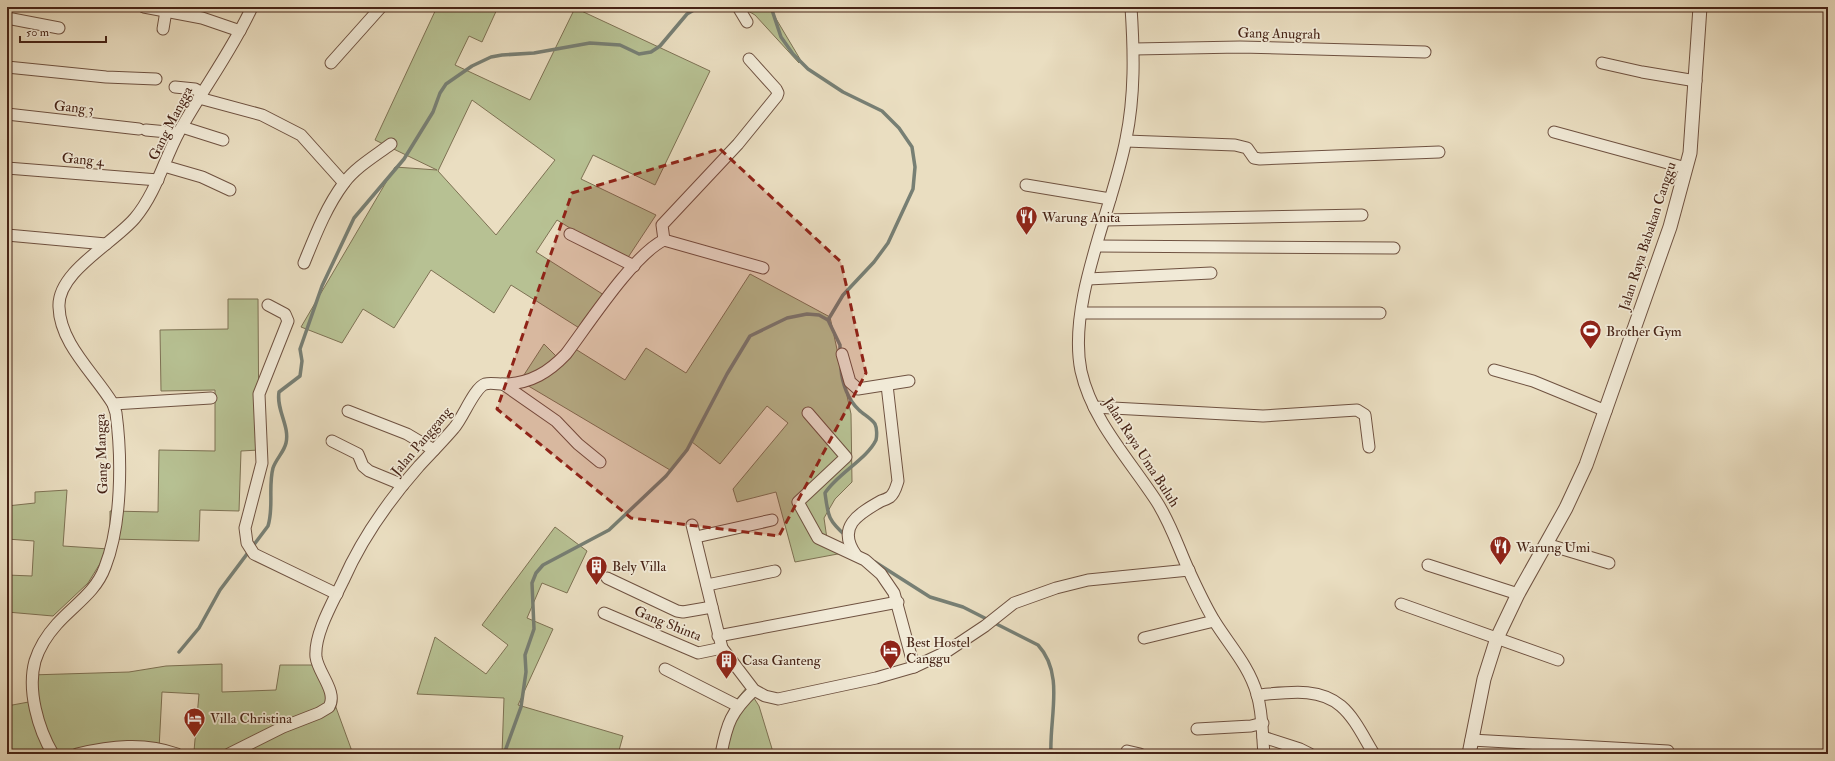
<svg xmlns="http://www.w3.org/2000/svg" width="1835" height="761" viewBox="0 0 1835 761" font-family="'IM FELL Double Pica',serif">
<style>
.green{fill:#b7c193;stroke:#7e7254;fill-rule:evenodd}
.lines{fill:none;stroke-linecap:round;stroke-linejoin:round}
.stream{stroke:#777f74;stroke-width:3.5}
.minor-casing{stroke:#6f5241;stroke-width:13}
.tertiary-casing{stroke:#6f5241;stroke-width:15}
.minor{stroke:#f1ead7;stroke-width:11}
.tertiary{stroke:#f1ead7;stroke-width:13}
.marked{fill:#8f2418;fill-opacity:0.2;stroke:#8f2418;stroke-width:3;stroke-dasharray:8 5;stroke-linejoin:round}
.labels{text-anchor:middle;stroke-width:3.5;stroke-linejoin:round;paint-order:stroke}
.street-label{font-size:14px;fill:#462316;stroke:#f1ead7}
.poi-label{font-size:14px;fill:#462316;stroke:#f1ead7;text-anchor:start}
</style>
<rect width="100%" height="100%" fill="#eadec1"/>
<filter id="stains"><feTurbulence type="fractalNoise" baseFrequency=".005" numOctaves="4"/><feColorMatrix values="0 0 0 0 .2 0 0 0 0 .09 0 0 0 0 .02 0 0 0 .5 -.17"/></filter>
<radialGradient id="worn" r=".72"><stop offset=".6" stop-color="#630" stop-opacity="0"/><stop offset="1" stop-color="#630" stop-opacity=".3"/></radialGradient>
<!-- green -->
<g class="green">
<path d="M437 7H498L482 42 469 36 455 65 530 100 575 8 710 71 655 185 593 155 581 179 656 215 625 262 557 220 536 252 604 295 584 331 511 285 494 313 431 270 394 328 363 309 342 343 301 327 395 167 437 170 375 140ZM472 100 555 160 496 235 438 171Z"/>
<polygon points="741,7 771,7 772,12 800,59 799,63 755,15"/>
<polygon points="750,274 830,317 851,414 852,482 835,499 824,518 827,539 843,553 795,562 776,492 737,502 733,489 788,423 767,406 720,464 692,442 670,470 520,381 544,344 557,357 569,345 625,380 646,348 686,373"/>
<polygon points="228,299 258,299 259,450 241,451 239,511 200,510 199,541 110,539 110,511 158,512 159,450 215,451 215,390 161,391 160,330 228,329"/>
<polygon points="67,490 63,546 109,549 88,583 53,616 7,612 7,575 32,576 34,541 7,539 7,506 35,503 35,492"/>
<polygon points="555,527 587,551 567,593 542,583 527,618 553,629 518,705 623,736 618,754 502,754 504,698 417,694 435,637 486,674 508,645 482,625"/>
<path d="M222 664V692L276 690 280 665H316L334 702 353 754H104V746L56 754H7V706L34 701 30 675 129 672 166 666ZM162 692 199 694 194 751 159 749Z"/>
<polygon points="747,687 759,706 773,752 718,754 731,706"/>
</g>
<g class="lines">
<!-- stream -->
<g class="stream">
<polyline points="771,7 781,37 793,54 808,69 843,92 882,111 899,128 912,147 915,167 913,189 888,243 874,262 843,295 828,320 840,345 840,352"/>
<path d="M841 369C842 383 848 400 859 410 863 414 872 419 875 424 877 428 877 436 876 440 867 459 837 474 825 493 828 516 828 520 846 536"/>
<path d="M875 562 930 597 963 607 1038 645C1065 674 1049 718 1051 754"/>
<path d="M179 652 199 628 220 590 268 526C274 507 268 487 273 468 276 459 284 452 286 443 290 426 276 410 279 392L300 376 302 361 300 349 322 286 354 218 404 159 433 112 440 93 446 84 472 66 491 57 502 55 534 53 590 43 620 45 639 54 651 52 660 46 687 14 699 7"/>
<polyline points="504,754 521,707 526,672 525,655 534,629 532,583 536,573 543,565 609,530 666,476 687,450 727,374 750,336 787,318 807,314 819,315 828,320"/>
</g>
<defs>
<g id="minor">
<polyline points="144,7 202,18 240,31"/>
<polyline points="738,7 747,22"/>
<path d="M1131 7C1134 52 1135 95 1126 139 1113 208 1067 302 1081 371 1092 420 1128 458 1155 499 1170 521 1178 547 1189 571 1197 588 1205 606 1215 622 1230 646 1249 666 1257 694 1263 714 1262 734 1264 754"/>
<polyline points="7,18 59,28"/>
<polyline points="163,29 166,11"/>
<polyline points="1134,49 1240,47 1425,52"/>
<polyline points="331,63 381,7"/>
<polyline points="1602,63 1642,72 1696,81"/>
<polyline points="7,67 106,77 156,79"/>
<polyline points="175,87 195,89 202,93"/>
<polyline points="199,98 262,115 301,135 344,183"/>
<polyline points="7,114 139,129"/>
<polyline points="182,127 223,140"/>
<polyline points="146,130 178,133"/>
<polyline points="1554,132 1686,168"/>
<polyline points="1126,141 1235,145 1247,148 1254,158 1260,159 1439,152"/>
<polyline points="164,166 202,177 230,190"/>
<polyline points="7,168 158,180"/>
<polyline points="1026,185 1110,199"/>
<polyline points="1104,220 1362,215"/>
<polyline points="570,234 634,266"/>
<polyline points="7,235 106,244"/>
<polyline points="664,240 662,225 738,144 777,96 778,93 776,89 749,59"/>
<polyline points="1097,246 1394,248"/>
<path d="M304 263C315 236 326 207 344 183 356 167 375 156 391 144"/>
<polyline points="1088,279 1211,273"/>
<polyline points="268,305 285,314 288,321 259,394 262,463 245,528 247,543 254,554 337,594"/>
<polyline points="1082,313 1380,313"/>
<polyline points="842,354 850,382 858,389 909,381"/>
<polyline points="1494,370 1533,381 1606,411"/>
<polyline points="503,384 556,421 578,444 600,462"/>
<polyline points="113,404 211,398"/>
<polyline points="1094,407 1263,416 1357,410 1365,415 1369,447"/>
<polyline points="348,411 407,434 434,450"/>
<polyline points="808,413 846,457 798,502 818,538 865,560 881,574 894,593 914,667"/>
<polyline points="332,441 358,454 363,466 369,471 403,485"/>
<polyline points="692,525 722,648 754,690 765,696 778,699 876,678 914,667 946,652 985,626 1014,603 1056,588 1088,580 1189,570"/>
<polyline points="696,537 772,520"/>
<polyline points="1546,544 1609,563"/>
<path d="M856 555C836 527 858 514 881 501 884 500 887 499 890 497 895 493 896 487 898 481L887 385"/>
<polyline points="1428,565 1518,594"/>
<polyline points="607,578 677,611 683,612 712,607"/>
<polyline points="707,585 775,571"/>
<polyline points="1401,604 1558,660"/>
<polyline points="604,613 698,653 722,648"/>
<polyline points="718,636 898,602"/>
<polyline points="1144,638 1214,621"/>
<polyline points="665,669 738,706"/>
<path d="M1257 695C1285 693 1318 686 1341 706 1355 718 1364 738 1374 754"/>
<polyline points="1197,729 1251,726 1263,723"/>
<polyline points="1263,737 1300,749 1310,754"/>
<polyline points="1471,740 1668,751"/>
<polyline points="1127,751 1140,754"/>
<path d="M53 754C38 729 27 690 35 661 39 648 48 634 57 624 74 605 96 592 105 567 122 524 122 458 116 413L113 404C95 374 60 344 59 307 57 272 114 243 135 218 156 193 164 160 179 132 202 90 232 51 252 7"/>
<path d="M77 754C111 746 144 742 177 754"/>
<path d="M229 754 283 727 319 713 329 707C338 692 318 673 316 657 314 634 333 602 343 581 362 538 389 500 419 466 431 453 443 441 454 428 463 418 474 388 485 384 492 382 500 385 506 384 531 383 549 372 566 354 588 325 633 255 664 240L763 268"/>
<path d="M721 754C727 723 731 712 754 690"/>
</g>
<polyline id="tertiary" points="1469,754 1484,679 1497,638 1518,594 1566,508 1586,465 1670,227 1690,153 1700,7"/>
</defs>
<!-- minor casing -->
<use href="#minor" class="minor-casing"/>
<!-- tertiary casing -->
<use href="#tertiary" class="tertiary-casing"/>
<!-- minor -->
<use href="#minor" class="minor"/>
<!-- tertiary -->
<use href="#tertiary" class="tertiary"/>
</g>
<!-- marked area -->
<path class="marked" d="M720 149 841 262 866 373 779 536 631 518 497 409 572 193Z"/>
<!-- icons -->
<defs>
<symbol id="restaurant-pin" viewBox="-11 -11 22 30"><path d="M0 17L-7.5 6A9.5 9.5 0 1 1 7.5 6Z" fill="#8f2418" stroke="#f1ead7"/><path d="M-5-6h1v4h1v-4h1v4h1v-4h1v5L-1.5 .5V6h-2V.5L-5-1ZM5-6V6H3V1.5H1.5Q1.5-4 5-6Z" fill="#fff"/></symbol>
<symbol id="stadium-pin" viewBox="-11 -11 22 30"><path d="M0 17L-7.5 6A9.5 9.5 0 1 1 7.5 6Z" fill="#8f2418" stroke="#f1ead7"/><path d="M0-5a6.5 5 0 1 0 0 10a6.5 5 0 1 0 0-10ZM-3.5-1.8h7v3.6h-7Z" fill="#fff"/></symbol>
<symbol id="building-pin" viewBox="-11 -11 22 30"><path d="M0 17L-7.5 6A9.5 9.5 0 1 1 7.5 6Z" fill="#8f2418" stroke="#f1ead7"/><path d="M-4-6H4V6H1V3H-1V6H-4ZM-2.5-4.3h1.7v1.8h-1.7ZM.8-4.3h1.7v1.8H.8ZM-2.5-1h1.7V.8h-1.7ZM.8-1h1.7V.8H.8Z" fill="#fff"/></symbol>
<symbol id="hotel-pin" viewBox="-11 -11 22 30"><path d="M0 17L-7.5 6A9.5 9.5 0 1 1 7.5 6Z" fill="#8f2418" stroke="#f1ead7"/><path d="M-6-4.5h1.5V1H6V5H4.5V3h-9V5H-6ZM-4 0a1.8 1.8 0 1 1 3.6 0ZM.5 0V-2.5h3Q6-2.5 6 0Z" fill="#fff"/></symbol>
</defs>
<g fill-rule="evenodd">
<use href="#restaurant-pin" x="1014" y="204" width="25" height="34"/>
<use href="#stadium-pin" x="1578" y="318" width="25" height="34"/>
<use href="#restaurant-pin" x="1488" y="534" width="25" height="34"/>
<use href="#building-pin" x="584" y="554" width="25" height="34"/>
<use href="#hotel-pin" x="878" y="638" width="25" height="34"/>
<use href="#building-pin" x="714" y="648" width="25" height="34"/>
<use href="#hotel-pin" x="182" y="706" width="25" height="34"/>
</g>
<g class="labels">
<!-- street labels -->
<g class="street-label">
<text transform="translate(1279 33) rotate(1)" y="5">Gang Anugrah</text>
<text transform="translate(74 107) rotate(6)" y="5">Gang 3</text>
<text transform="translate(170 123) rotate(-63)" y="5">Gang Mangga</text>
<text transform="translate(83 159) rotate(5)" y="5">Gang 4</text>
<text transform="translate(1647 236) rotate(-72)" y="5">Jalan Raya Babakan Canggu</text>
<text transform="translate(421 441) rotate(-50)" y="5">Jalan Panggang</text>
<text transform="translate(1142 452) rotate(57)" y="5">Jalan Raya Uma Buluh</text>
<text transform="translate(101 454) rotate(-92)" y="5">Gang Mangga</text>
<text transform="translate(668 623) rotate(22)" y="5">Gang Shinta</text>
</g>
<!-- poi labels -->
<g class="poi-label">
<text x="1042" y="222">Warung Anita</text>
<text x="1606" y="336">Brother Gym</text>
<text x="1516" y="552">Warung Umi</text>
<text x="612" y="571">Bely Villa</text>
<text x="906" y="647">Best Hostel<tspan x="906" dy="16">Canggu</tspan></text>
<text x="742" y="665">Casa Ganteng</text>
<text x="210" y="723">Villa Christina</text>
</g>
</g>
<!-- margin -->
<rect width="1835" height="761" fill="none" stroke="#eadec1" stroke-width="24"/>
<rect x="8" y="8" width="1819" height="745" fill="none" stroke="#462316" stroke-width="2"/>
<rect x="12" y="12" width="1811" height="737" fill="none" stroke="#462316"/>
<!-- scale -->
<path d="M20 36v6h86v-6" fill="none" stroke="#462316" stroke-width="2"/>
<text x="26" y="36" font-size="12" fill="#462316" stroke="#f1ead7" stroke-width="3" paint-order="stroke">50 m</text>
<rect width="100%" height="100%" filter="url(#stains)"/>
<rect width="100%" height="100%" fill="url(#worn)"/>
</svg>
